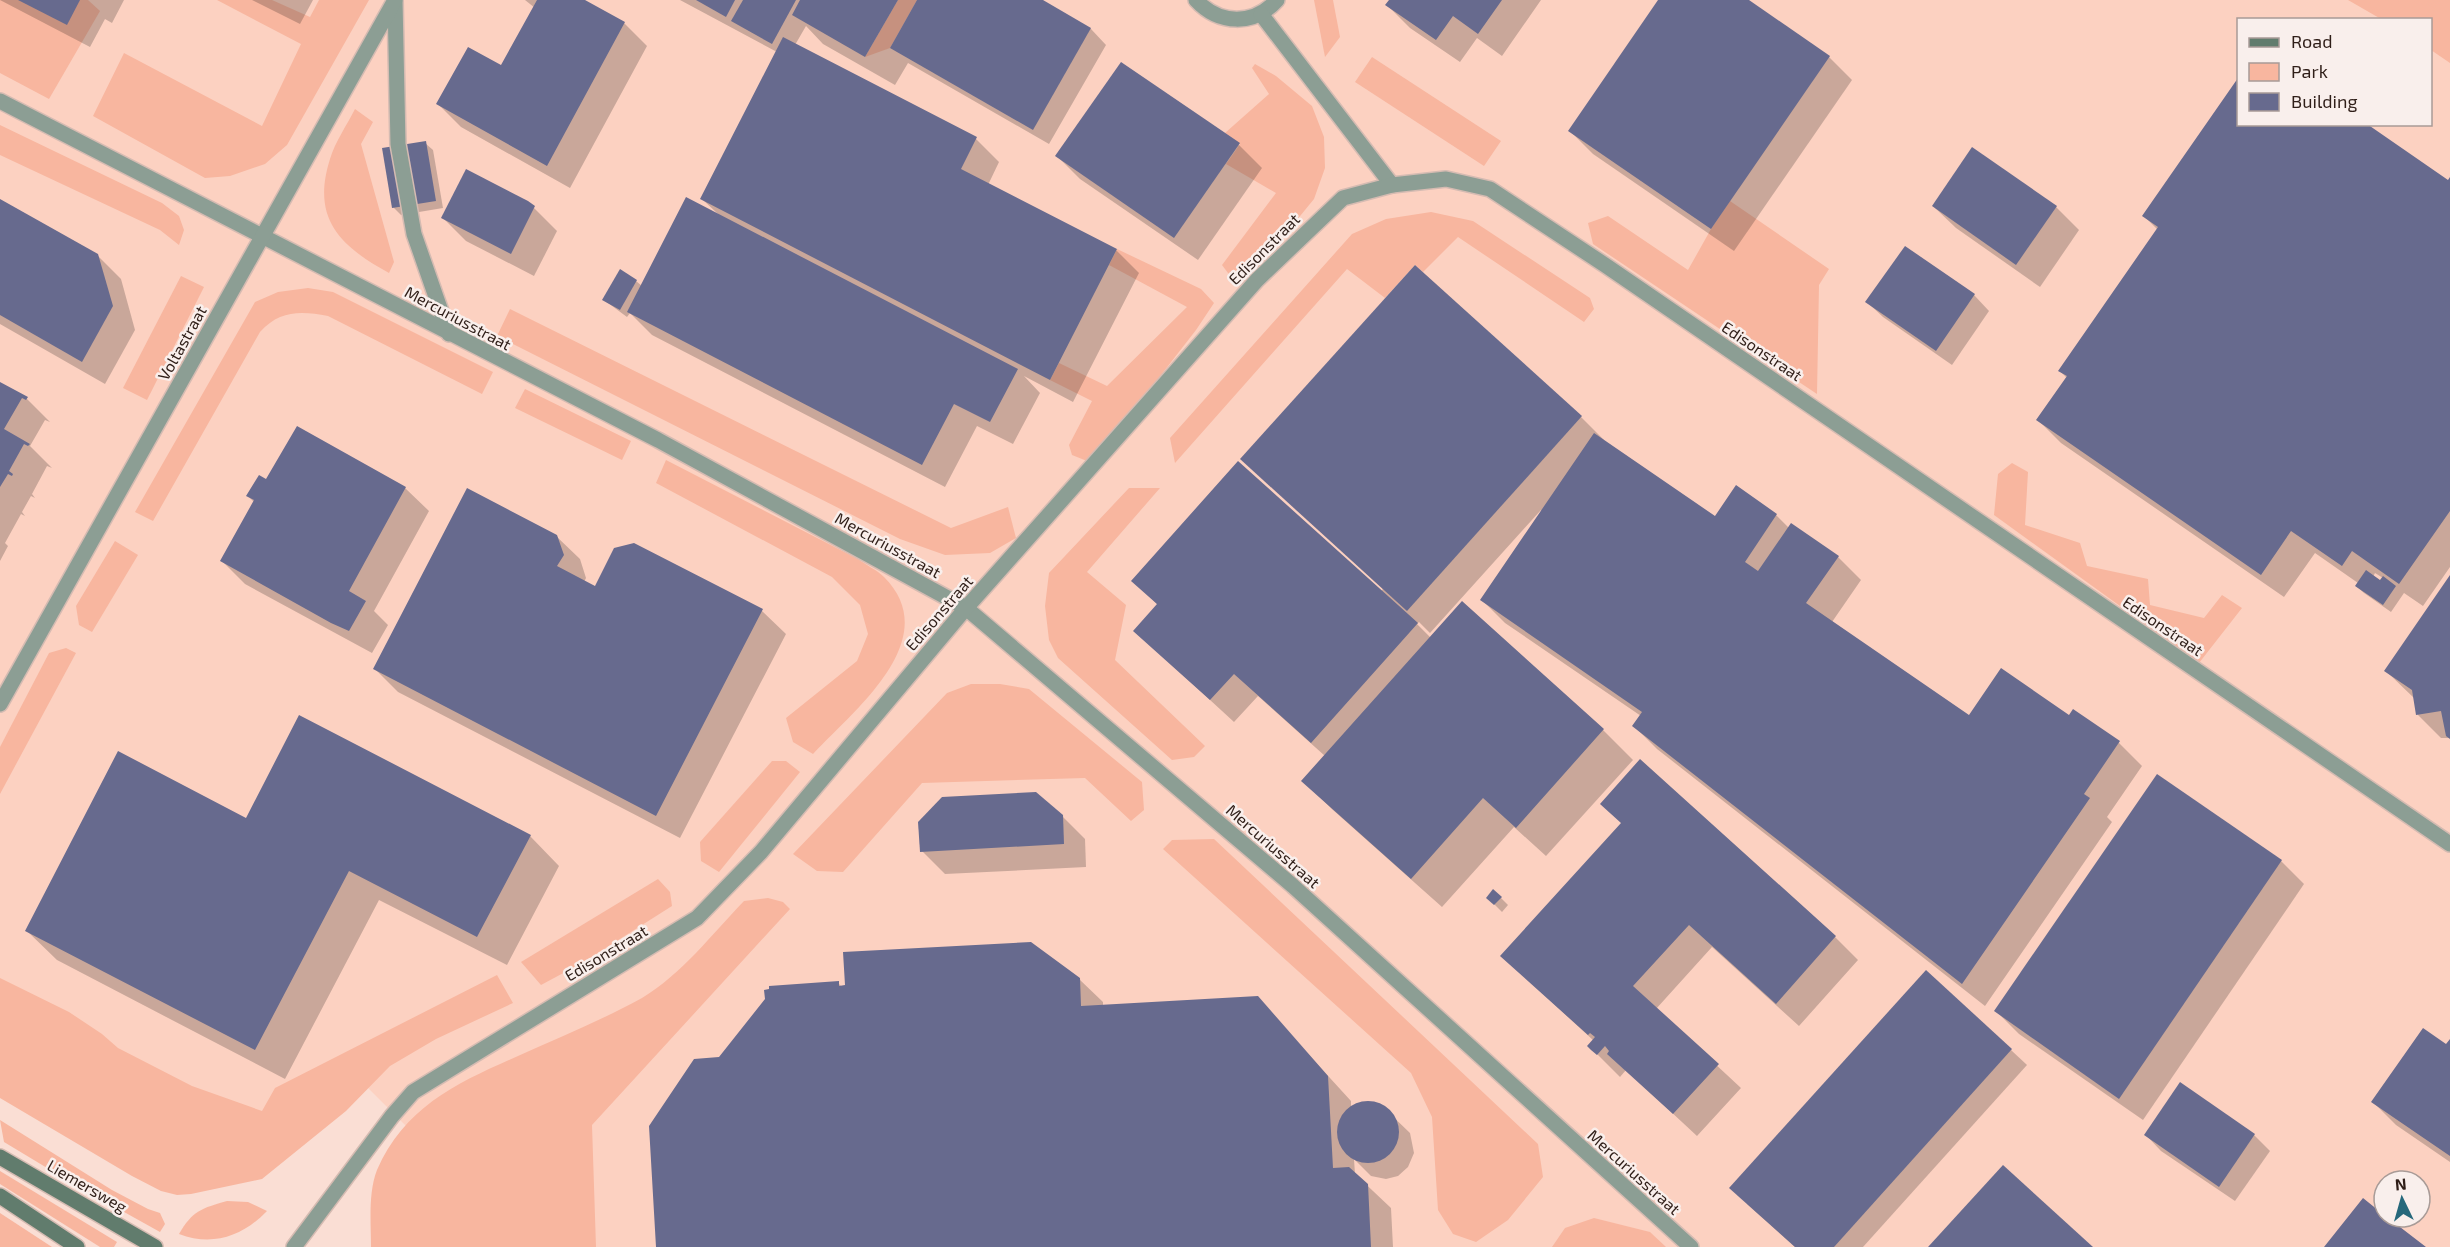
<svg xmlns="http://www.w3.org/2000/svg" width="2450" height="1247" viewBox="0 0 2450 1247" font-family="'Exo 2',sans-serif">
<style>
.built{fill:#fcd1c1;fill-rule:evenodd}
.green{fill:#f8b69f}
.shadow{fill:#0003;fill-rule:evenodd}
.building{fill:#676a8e}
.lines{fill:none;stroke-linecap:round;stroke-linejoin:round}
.lane-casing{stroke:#d5bbb2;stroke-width:18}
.street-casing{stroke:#d5bbb2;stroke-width:18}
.secondary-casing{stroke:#d5bbb2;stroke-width:18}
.lane{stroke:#8c9e94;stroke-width:15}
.street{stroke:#8c9e94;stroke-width:15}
.secondary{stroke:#617c6d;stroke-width:15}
.labels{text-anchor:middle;stroke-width:5;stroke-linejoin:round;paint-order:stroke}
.street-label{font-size:16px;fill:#2f1e18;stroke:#f9efec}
</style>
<rect width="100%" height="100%" fill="#faded4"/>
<!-- built -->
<path class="built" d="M0 0H2450V1247H400L418 1138 360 1080 262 1154 0 1075ZM2238 20H2430V124H2238ZM2384 1181H2420V1217H2384Z"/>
<!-- green -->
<g class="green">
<polygon points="0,0 88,0 100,11 49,99 0,73"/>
<polygon points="217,0 272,0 310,17 319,0 369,0 287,145 265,164 230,176 205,178 93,116 124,53 262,126 301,44"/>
<polygon points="898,0 917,0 890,48 865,57"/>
<polygon points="1314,0 1333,0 1340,37 1325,57"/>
<polygon points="2348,0 2450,0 2450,63 2431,50 2430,20 2381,19"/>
<polygon points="1372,57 1501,141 1484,166 1355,82"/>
<polygon points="1255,64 1276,76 1312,106 1324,137 1325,168 1314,199 1247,281 1234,281 1222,265 1276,193 1226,164 1240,144 1225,133 1269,94 1252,68"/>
<path d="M355 109 373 122 361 144 394 262 389 273C340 246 311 219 330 159 335 142 347 125 355 109Z"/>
<polygon points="0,125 162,203 179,216 184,230 179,245 160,230 0,155"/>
<polygon points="1730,201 1829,269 1819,285 1817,394 1593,244 1588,223 1608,216 1688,270 1711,229"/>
<polygon points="1431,212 1473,221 1590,298 1594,309 1584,322 1458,237 1423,272 1415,265 1385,298 1347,269 1175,463 1170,438 1352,234 1386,219"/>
<polygon points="1117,249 1201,289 1214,303 1196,330 1105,447 1087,461 1072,455 1069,445 1092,401 1050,380 1059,363 1107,386 1187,307 1109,265"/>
<polygon points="181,276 204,287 147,400 123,388"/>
<path d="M308 288 333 292 493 372 482 394 328 316C301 311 280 310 260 332L153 521 135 512 255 302 278 292Z"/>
<polygon points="510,309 951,528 1008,507 1016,538 990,553 945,555 900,539 497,336"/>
<polygon points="525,389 631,441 622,460 515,408"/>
<path d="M666 460 858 559C866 565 877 570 884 577 946 639 853 711 813 754L793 742 786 718 857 661 868 634 860 605 832 577 656 483Z"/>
<polygon points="2012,463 2028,472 2025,525 2080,543 2087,566 2148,579 2150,605 2204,618 2222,595 2242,608 2199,663 1994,515 1998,474"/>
<polygon points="1129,488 1160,488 1087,572 1126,605 1115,660 1205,746 1194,757 1172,760 1058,658 1049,640 1045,606 1049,573"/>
<polygon points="115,541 138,555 92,632 79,625 76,606"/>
<polygon points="66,648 76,653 0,794 0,747 49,653"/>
<polygon points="971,684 1000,684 1029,689 1142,782 1144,810 1131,821 1085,778 922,783 843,872 817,871 793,854 947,693"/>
<polygon points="772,761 786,761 800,772 719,872 701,861 700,842"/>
<polygon points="1214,839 1538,1144 1543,1177 1508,1220 1476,1242 1453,1234 1438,1210 1432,1117 1411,1073 1163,849 1172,840"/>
<polygon points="658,879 670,892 672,906 582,963 541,985 521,962"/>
<path d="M768 898 783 902 790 909 592 1125 596 1247H371C371 1223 368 1193 377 1170 405 1106 459 1082 518 1056 560 1037 602 1020 642 998 682 974 712 934 744 901Z"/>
<polygon points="497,975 513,1003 436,1039 390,1066 346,1111 262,1179 191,1194 177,1195 161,1191 132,1176 0,1098 0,978 69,1012 102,1034 118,1048 192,1086 262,1111 275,1088"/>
<polygon points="0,1120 112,1190 148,1209 160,1213 165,1224 160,1232 72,1183 4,1142"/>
<polygon points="0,1171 117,1242 114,1247 100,1247 0,1184"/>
<path d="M227 1201 248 1202 267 1211C243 1236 213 1247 179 1234 192 1211 202 1208 227 1201Z"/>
<polygon points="0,1213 52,1247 0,1247"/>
<polygon points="1594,1218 1650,1232 1666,1247 1552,1247 1565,1228"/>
</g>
<!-- shadow -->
<g class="shadow">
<polygon points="0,0 124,0 112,23 105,19 90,47"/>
<polygon points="252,0 313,0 300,24"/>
<polygon points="525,0 582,0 624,23 647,46 570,188 461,127 438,104 501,67 535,8"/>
<polygon points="680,0 1040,0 1091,29 1106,45 1049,144 908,63 895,85 823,44 806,26 795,45 976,139 999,162 988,185 1116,250 1139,273 1073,402 1024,376 1040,393 1013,444 977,426 945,487 652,335 630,313 627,317 604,300 636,281 642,286 718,214 702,199 777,52"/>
<polygon points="1391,0 1541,0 1502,56 1477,38 1460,62 1410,28 1387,5"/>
<polygon points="1660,0 1746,0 1829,57 1852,80 1734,251 1593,154 1570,131"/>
<polygon points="1121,64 1239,145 1262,168 1198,260 1080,179 1057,156"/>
<path d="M2238 80V124L2448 182 2450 179V567L2423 606 2404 593 2391 612 2364 593 2356 586 2358 583 2315 553 2284 597 2061 443 2038 420 2067 378 2060 371 2158 230 2144 216ZM2375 573 2383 578 2380 582 2373 577Z"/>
<polygon points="425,143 433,150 443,208 401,215 393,207"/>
<polygon points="0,201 98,256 121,279 135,330 105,384 0,324"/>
<polygon points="1933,206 2056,207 2079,230 2040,287 1956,228"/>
<polygon points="534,208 557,231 534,276 466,241 443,218"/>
<polygon points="1974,295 1989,311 1952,365 1883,317 1867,302"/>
<polygon points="0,384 27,399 50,422 45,420 30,446 52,468 47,466 32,494 35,498 31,496 22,512 25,516 21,514 5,543 8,546 0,561"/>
<polygon points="1581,417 1604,440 1603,441 1715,518 1776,515 1789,528 1791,525 1838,557 1861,580 1832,622 1969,717 2069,717 2073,711 2119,743 2142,766 2107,817 2112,822 1985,1006 1657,749 1634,726 1641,716 1505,623 1482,600 1542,511 1541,510 1430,633 1419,622 1417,624 1431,638 1462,603 1603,730 1633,760 1546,856 1514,827 1442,907 1333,810 1303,781 1325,756 1258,696 1234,722 1135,631 1158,605 1133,581 1381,591 1383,589 1242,459"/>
<polygon points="297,428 405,488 429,511 374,611 388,625 372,653 245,584 222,561 254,502 248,496 266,481"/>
<polygon points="556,536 580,559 586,578 584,582 595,588 634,544 762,611 786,634 680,838 398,692 375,669"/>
<polygon points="2450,578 2450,738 2441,738 2418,715 2414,698 2386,671"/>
<polygon points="2157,776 2281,861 2304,884 2143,1120 2019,1034 1996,1011"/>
<polygon points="1062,816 1085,839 1086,867 945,874 922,851"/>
<polygon points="246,820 530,836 559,866 507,965 379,900 285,1079 57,960 27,931"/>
<polygon points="1622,824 1835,937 1858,960 1799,1026 1712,947 1656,1009 1741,1088 1697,1136 1626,1070 1620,1077 1589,1046 1594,1041 1502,956"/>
<polygon points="1488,898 1501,898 1508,905 1502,912"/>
<polygon points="1079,979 1103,1002 1103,1006 1257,998 1351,1101 1351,1109 1360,1104 1373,1103 1384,1108 1410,1133 1414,1153 1408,1167 1398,1176 1386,1179 1371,1176 1354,1159 1355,1174 1391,1208 1393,1247 657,1247 720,1058 838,983 842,987"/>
<polygon points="2450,1042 2450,1162 2396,1125 2373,1102"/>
<polygon points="2011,1050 2027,1065 1863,1247 1795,1247 1747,1204"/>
<polygon points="2146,1135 2254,1135 2270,1151 2235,1201 2161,1151"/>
</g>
<!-- building -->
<g class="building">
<polygon points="18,0 80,0 67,25"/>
<polygon points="537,0 585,0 625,22 547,166 436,104 468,47 501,65"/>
<polygon points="696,0 735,0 726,17"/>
<polygon points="743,0 796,0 772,44 731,21"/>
<polygon points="800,0 898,0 865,57 792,15"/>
<polygon points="917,0 1043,0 1091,28 1033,130 890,48"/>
<polygon points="1389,0 1502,0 1478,34 1453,16 1436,40 1385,5"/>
<polygon points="1658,0 1749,0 1830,56 1711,229 1568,131"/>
<polygon points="783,37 977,137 961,169 1117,249 1050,380 700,199"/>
<polygon points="1121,62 1240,143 1174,238 1055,156"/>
<polygon points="2238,78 2238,124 2367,124 2448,180 2450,177 2450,511 2399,584 2352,551 2342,566 2291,531 2261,575 2036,420 2067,376 2058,371 2158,227 2142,216"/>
<polygon points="426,141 436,201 392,208 382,148"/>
<polygon points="1972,147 2057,206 2016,265 1932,206"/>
<polygon points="466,169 528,201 535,206 511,254 441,218"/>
<polygon points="686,197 1018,369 990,422 954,404 922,465 627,312"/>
<polygon points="0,199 98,254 113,306 82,362 0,315"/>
<polygon points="1905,246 1975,294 1936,351 1865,302"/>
<polygon points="1415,265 1582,416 1407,611 1240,459"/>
<polygon points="620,269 637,280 620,310 602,300"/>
<polygon points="0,382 28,397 26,400 22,398 4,429 30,444 28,446 24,444 9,471 13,474 12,476 8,474 0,487"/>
<polygon points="297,426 406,487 349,591 366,601 349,631 331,623 220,561 254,500 246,496 259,475 266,479"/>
<polygon points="1594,433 1715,516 1736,485 1777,514 1745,562 1758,571 1791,523 1839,556 1806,603 1969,715 2001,668 2069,715 2073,709 2120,741 2084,794 2090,798 1962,984 1632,726 1642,712 1480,600"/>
<polygon points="1238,461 1418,623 1311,743 1234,674 1210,700 1133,631 1157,604 1131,581"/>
<polygon points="467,488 557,535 564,555 557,566 595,586 614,548 634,543 763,609 656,816 373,669"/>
<polygon points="2366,570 2380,580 2383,576 2396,586 2383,605 2355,586"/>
<polygon points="2450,575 2450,739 2446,736 2441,711 2416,715 2412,690 2384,671"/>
<polygon points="1462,601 1604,729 1516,828 1483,798 1411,879 1301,781"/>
<polygon points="299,715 531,835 477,937 349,871 255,1050 25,931 118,751 246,818"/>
<polygon points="1640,759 1836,936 1776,1004 1689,925 1633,986 1719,1064 1673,1114 1607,1054 1609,1051 1605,1046 1597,1055 1591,1050 1587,1046 1595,1037 1590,1033 1588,1035 1500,956 1621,823 1600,804"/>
<polygon points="2157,774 2282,860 2119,1099 1994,1011"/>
<polygon points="1036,792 1063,815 1064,844 920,852 918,822 942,797"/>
<polygon points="1493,889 1502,897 1494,905 1486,898"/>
<polygon points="1031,942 1080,978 1081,1006 1258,996 1328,1076 1333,1168 1349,1167 1368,1184 1371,1247 656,1247 649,1126 694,1059 719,1057 765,999 764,990 769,989 769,986 839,981 839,986 845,985 843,952"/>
<polygon points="1926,970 2012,1049 1834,1247 1795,1247 1729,1188"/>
<polygon points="2423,1028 2446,1044 2450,1039 2450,1156 2371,1102"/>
<polygon points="2180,1082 2255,1134 2219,1187 2144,1135"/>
<circle cx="1368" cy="1132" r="31"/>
<polygon points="2003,1165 2093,1247 1928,1247"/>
<polygon points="2363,1198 2384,1215 2384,1217 2387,1217 2426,1247 2324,1247"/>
</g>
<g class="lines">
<defs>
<polyline id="lane" points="395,0 398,144 414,234 449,334"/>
<g id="street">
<path d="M1196 0C1219 25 1254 26 1277 0"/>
<polyline points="1261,14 1392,185"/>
<polyline points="0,101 658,440 966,608 1293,886 1691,1247"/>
<polyline points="0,704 395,0"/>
<polyline points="294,1247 392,1116 413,1092 697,918 761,852 966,608 1257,280 1343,198 1392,185 1446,179 1490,189 1605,265 2450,844"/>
</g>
<g id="secondary">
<polyline points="0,1157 155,1247"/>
<polyline points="0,1196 77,1247"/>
</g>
</defs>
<!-- lane casing -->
<use href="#lane" class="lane-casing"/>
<!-- street casing -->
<use href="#street" class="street-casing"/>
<!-- secondary casing -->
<use href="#secondary" class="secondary-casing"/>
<!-- lane -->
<use href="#lane" class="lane"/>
<!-- street -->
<use href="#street" class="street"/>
<!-- secondary -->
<use href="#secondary" class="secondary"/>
</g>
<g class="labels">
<!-- street labels -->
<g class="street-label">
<text transform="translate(1264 249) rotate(-45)" y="6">Edisonstraat</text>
<text transform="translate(458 318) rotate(28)" y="6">Mercuriusstraat</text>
<text transform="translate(182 343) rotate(-61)" y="6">Voltastraat</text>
<text transform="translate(1762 351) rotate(34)" y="6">Edisonstraat</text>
<text transform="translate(888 545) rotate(29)" y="6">Mercuriusstraat</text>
<text transform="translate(939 613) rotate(-49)" y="6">Edisonstraat</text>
<text transform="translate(2163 626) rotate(34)" y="6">Edisonstraat</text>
<text transform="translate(1273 846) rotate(41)" y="6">Mercuriusstraat</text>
<text transform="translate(606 953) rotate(-31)" y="6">Edisonstraat</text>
<text transform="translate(1634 1172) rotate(42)" y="6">Mercuriusstraat</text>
<text transform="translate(87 1186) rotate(30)" y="6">Liemersweg</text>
</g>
</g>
<!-- legend -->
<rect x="2237" y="18" width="195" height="108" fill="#f9efec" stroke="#a89b97" stroke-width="1.5"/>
<rect x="2249" y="38" width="30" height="9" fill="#617c6d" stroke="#a89b97" stroke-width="1.5"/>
<text x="2291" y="48" font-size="18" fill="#2f1e18">Road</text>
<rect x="2249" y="63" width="30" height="18" fill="#f8b69f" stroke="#a89b97" stroke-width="1.5"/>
<text x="2291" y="78" font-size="18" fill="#2f1e18">Park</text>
<rect x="2249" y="93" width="30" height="18" fill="#676a8e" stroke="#a89b97" stroke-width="1.5"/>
<text x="2291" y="108" font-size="18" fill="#2f1e18">Building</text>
<!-- north arrow -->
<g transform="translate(2402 1199) rotate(355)"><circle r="28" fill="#f9efec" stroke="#a89b97" stroke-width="1.5"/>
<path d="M0-4.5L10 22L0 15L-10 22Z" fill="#26687b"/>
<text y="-9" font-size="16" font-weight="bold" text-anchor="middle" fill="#2f1e18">N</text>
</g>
</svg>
